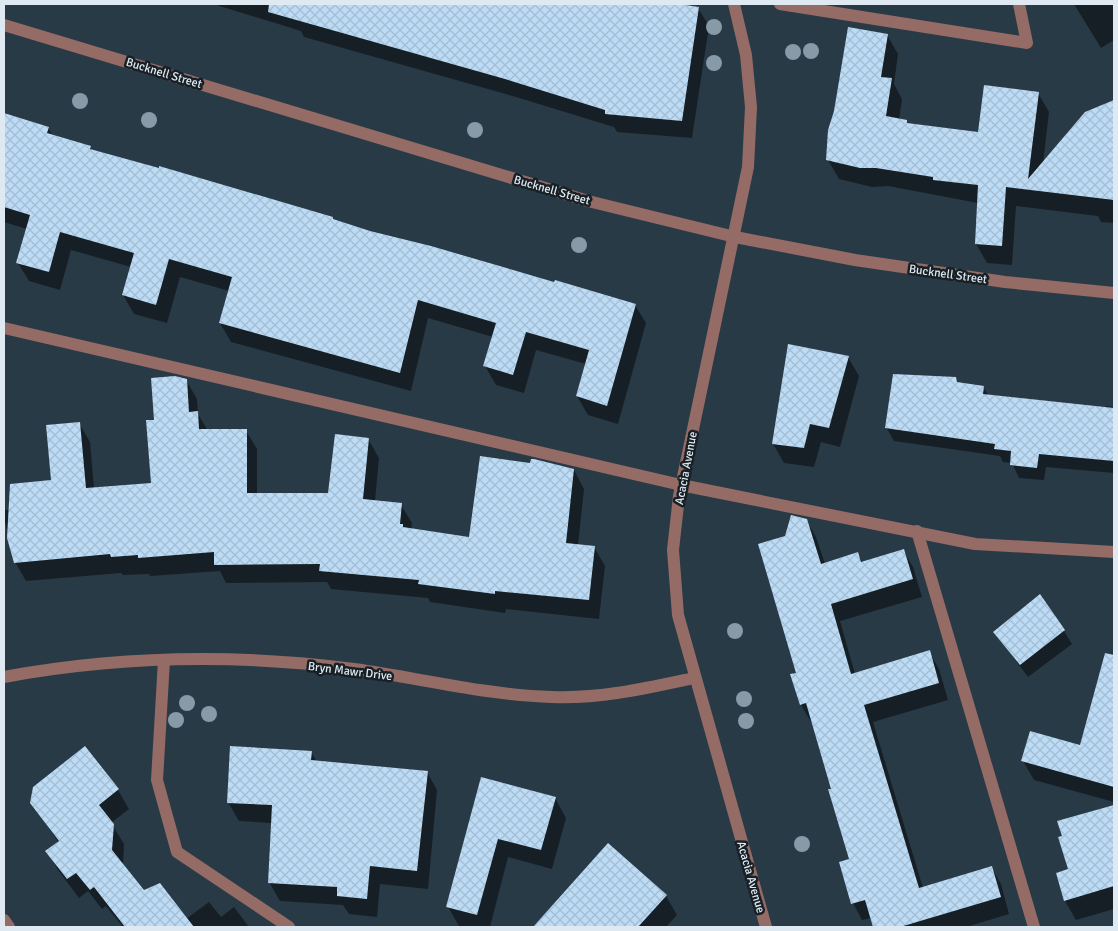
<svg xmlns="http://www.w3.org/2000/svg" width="1118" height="931" viewBox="0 0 1118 931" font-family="Signika,sans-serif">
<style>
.shadow{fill:#0007}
.building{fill:url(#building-cross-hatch)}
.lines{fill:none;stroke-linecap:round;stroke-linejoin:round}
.minor{stroke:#956b66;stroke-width:12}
.tree{fill:#879aa8}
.labels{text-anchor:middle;stroke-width:5;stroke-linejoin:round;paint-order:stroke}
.street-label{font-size:12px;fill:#dee9f2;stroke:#182026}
</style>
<defs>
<pattern id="building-cross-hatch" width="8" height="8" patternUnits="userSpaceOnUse" patternTransform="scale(1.25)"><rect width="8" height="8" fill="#bcdbf5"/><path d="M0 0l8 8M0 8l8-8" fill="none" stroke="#a4bdd3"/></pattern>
</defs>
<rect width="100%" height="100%" fill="#293a47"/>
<!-- shadow -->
<g class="shadow">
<polygon points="213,4 509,4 503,25 552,39 563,4 671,4 698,8 709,26 692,138 617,132 614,127 516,97 304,37 301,31"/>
<polygon points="1074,4 1114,4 1114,40 1101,48"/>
<polygon points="887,35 898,54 894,84 902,99 899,120 906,121 908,125 979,133 1038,93 1049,112 1043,164 1086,113 1114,101 1114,223 1101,222 1098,216 1016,206 1012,265 987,263 976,244 978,203 888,186 872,187 839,179 828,160"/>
<polygon points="4,115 48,128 53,136 90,147 92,151 369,232 635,305 646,323 618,424 588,415 577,396 586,364 536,350 524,393 496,385 485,366 493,337 428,318 411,391 231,342 220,323 229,291 180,277 167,323 134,314 123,295 131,267 71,250 60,290 29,281 18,263 27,229 4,222"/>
<polygon points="848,357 859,376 840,447 821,442 814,467 784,463 773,444"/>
<polygon points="955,378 959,384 983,387 989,396 1106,408 1106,406 1114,407 1114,473 1046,467 1044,480 1019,478 1012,463 1003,462 1000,456 894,441 886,427"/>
<polygon points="186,380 197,399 198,414 208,431 246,431 257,449 257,494 329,494 368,439 379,458 375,501 401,505 412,523 411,530 470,539 574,470 584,489 578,545 594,547 605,566 599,619 506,609 505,613 430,602 428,598 331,589 327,582 226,583 220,571 150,576 149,574 123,575 121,573 26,581 15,562 4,518 4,510 14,510 52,482 79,423 90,442 94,488 153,484 155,421"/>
<polygon points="806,520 816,537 825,564 858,554 863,563 903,550 913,567 922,597 840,621 855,674 929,652 939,669 948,700 873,722 923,888 991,867 1001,884 1009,914 966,927 874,927 871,918 862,920 853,903 850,860 833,789 813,721 811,722 801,705 786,537"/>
<polygon points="1064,631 1072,644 1028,677 995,632"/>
<polygon points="1093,701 1114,707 1114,802 1034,780 1023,761 1081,747"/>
<polygon points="85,748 118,790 129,809 111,823 124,844 123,865 144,891 186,919 209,902 221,917 234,907 249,927 123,927 106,906 102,909 88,891 79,898 58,870 47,851 59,843 31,802"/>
<polygon points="311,752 317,762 427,772 437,790 428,889 380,884 377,917 349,914 343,905 280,901 269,882 272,823 239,821 228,802"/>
<polygon points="482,779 555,798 566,818 552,869 508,857 490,927 464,927 459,926 448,907"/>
<polygon points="1114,806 1114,909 1076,920 1065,901 1058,874 1070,870 1059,822"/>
<polygon points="608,844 666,896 677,915 666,927 534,927"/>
</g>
<!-- building -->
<g class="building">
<polygon points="269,4 679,4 699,7 682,121 605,114 605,110 505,79 268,12"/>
<polygon points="848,27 888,34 881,77 892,78 886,116 907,120 907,123 978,132 984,85 1039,92 1028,179 1085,112 1114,100 1114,200 1006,187 1002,246 975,244 978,185 933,180 933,177 876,168 860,168 826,160 828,130 834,111"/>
<polygon points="4,113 49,127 47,133 91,146 90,149 159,168 159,166 333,217 333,219 370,231 431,246 554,282 555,280 636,304 607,406 576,396 589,350 526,332 513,375 483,366 496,323 418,300 400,373 219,323 232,277 169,259 156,305 122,295 134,253 60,232 49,272 16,263 30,215 4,207"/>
<polygon points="788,344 849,356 829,428 810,424 804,448 772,444"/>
<polygon points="893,374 956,377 957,382 984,386 983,394 1114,408 1114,461 1039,454 1037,468 1010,465 1011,451 994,449 995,444 885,428"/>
<polygon points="175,376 187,379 189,412 198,411 199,429 247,429 247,493 328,493 335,434 369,438 363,499 402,503 400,524 403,524 403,527 469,537 480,456 530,463 531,459 534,459 574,469 566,543 595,546 589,600 495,591 495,594 418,584 419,580 319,571 320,564 214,565 214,552 138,558 138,555 111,557 110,554 14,563 7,538 10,484 51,480 46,425 80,422 86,488 151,483 146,420 154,420 151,378"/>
<polygon points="791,515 807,519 821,564 858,552 861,562 904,549 913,579 831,604 851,674 930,650 939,683 864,705 919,888 992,866 1001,897 900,927 873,927 865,900 851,904 839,862 849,859 828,789 831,789 806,703 800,705 790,674 796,673 758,544 785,536"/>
<polygon points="1040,594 1065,630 1020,665 993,632"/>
<polygon points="1105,653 1114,655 1114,787 1021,761 1030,731 1080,745"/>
<polygon points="85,746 119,789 99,805 114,824 112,850 144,890 160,883 194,927 125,927 94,887 90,890 76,873 67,879 45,851 59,841 30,803 33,787"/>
<polygon points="230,746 312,751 311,760 428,771 417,871 370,866 367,899 337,896 337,887 268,883 272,805 227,803"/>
<polygon points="481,777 556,797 541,850 498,839 477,915 446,907"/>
<polygon points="1114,805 1114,886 1064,901 1056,873 1068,869 1058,837 1062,836 1057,821"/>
<polygon points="608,843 667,895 638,927 533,927"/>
</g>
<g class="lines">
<!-- minor -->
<g class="minor">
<polyline points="734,4 746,55 751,107 748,167 679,496 673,550 678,615 766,927"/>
<polyline points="780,4 1027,43 1019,4"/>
<polyline points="4,25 588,201 735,237 855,260 1005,282 1114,293"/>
<polyline points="4,328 681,485 975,544 1114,552"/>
<polyline points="917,531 1034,927"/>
<polyline points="164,660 157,780 177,852 289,927"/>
<path d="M4 677C118 656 238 654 354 669 420 678 485 695 552 697 600 699 647 688 694 678"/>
<polyline points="4,920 9,927"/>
</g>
</g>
<!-- trees -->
<g class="tree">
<circle cx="714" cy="27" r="8"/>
<circle cx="811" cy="51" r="8"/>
<circle cx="793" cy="52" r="8"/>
<circle cx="714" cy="63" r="8"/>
<circle cx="80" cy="101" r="8"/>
<circle cx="149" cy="120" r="8"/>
<circle cx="475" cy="130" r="8"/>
<circle cx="579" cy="245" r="8"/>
<circle cx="735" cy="631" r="8"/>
<circle cx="744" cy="699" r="8"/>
<circle cx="187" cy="703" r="8"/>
<circle cx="209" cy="714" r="8"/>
<circle cx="176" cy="720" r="8"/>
<circle cx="746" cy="721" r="8"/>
<circle cx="802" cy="844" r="8"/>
</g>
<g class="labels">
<!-- street labels -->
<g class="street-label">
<text transform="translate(164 73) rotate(17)" y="4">Bucknell Street</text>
<text transform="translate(552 190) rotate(16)" y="4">Bucknell Street</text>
<text transform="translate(948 274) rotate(8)" y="4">Bucknell Street</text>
<text transform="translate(686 468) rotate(-79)" y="4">Acacia Avenue</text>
<text transform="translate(350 671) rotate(7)" y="4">Bryn Mawr Drive</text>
<text transform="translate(751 877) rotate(74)" y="4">Acacia Avenue</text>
</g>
</g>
<!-- border -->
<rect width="1118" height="931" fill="none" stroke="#dee9f2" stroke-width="10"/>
</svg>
